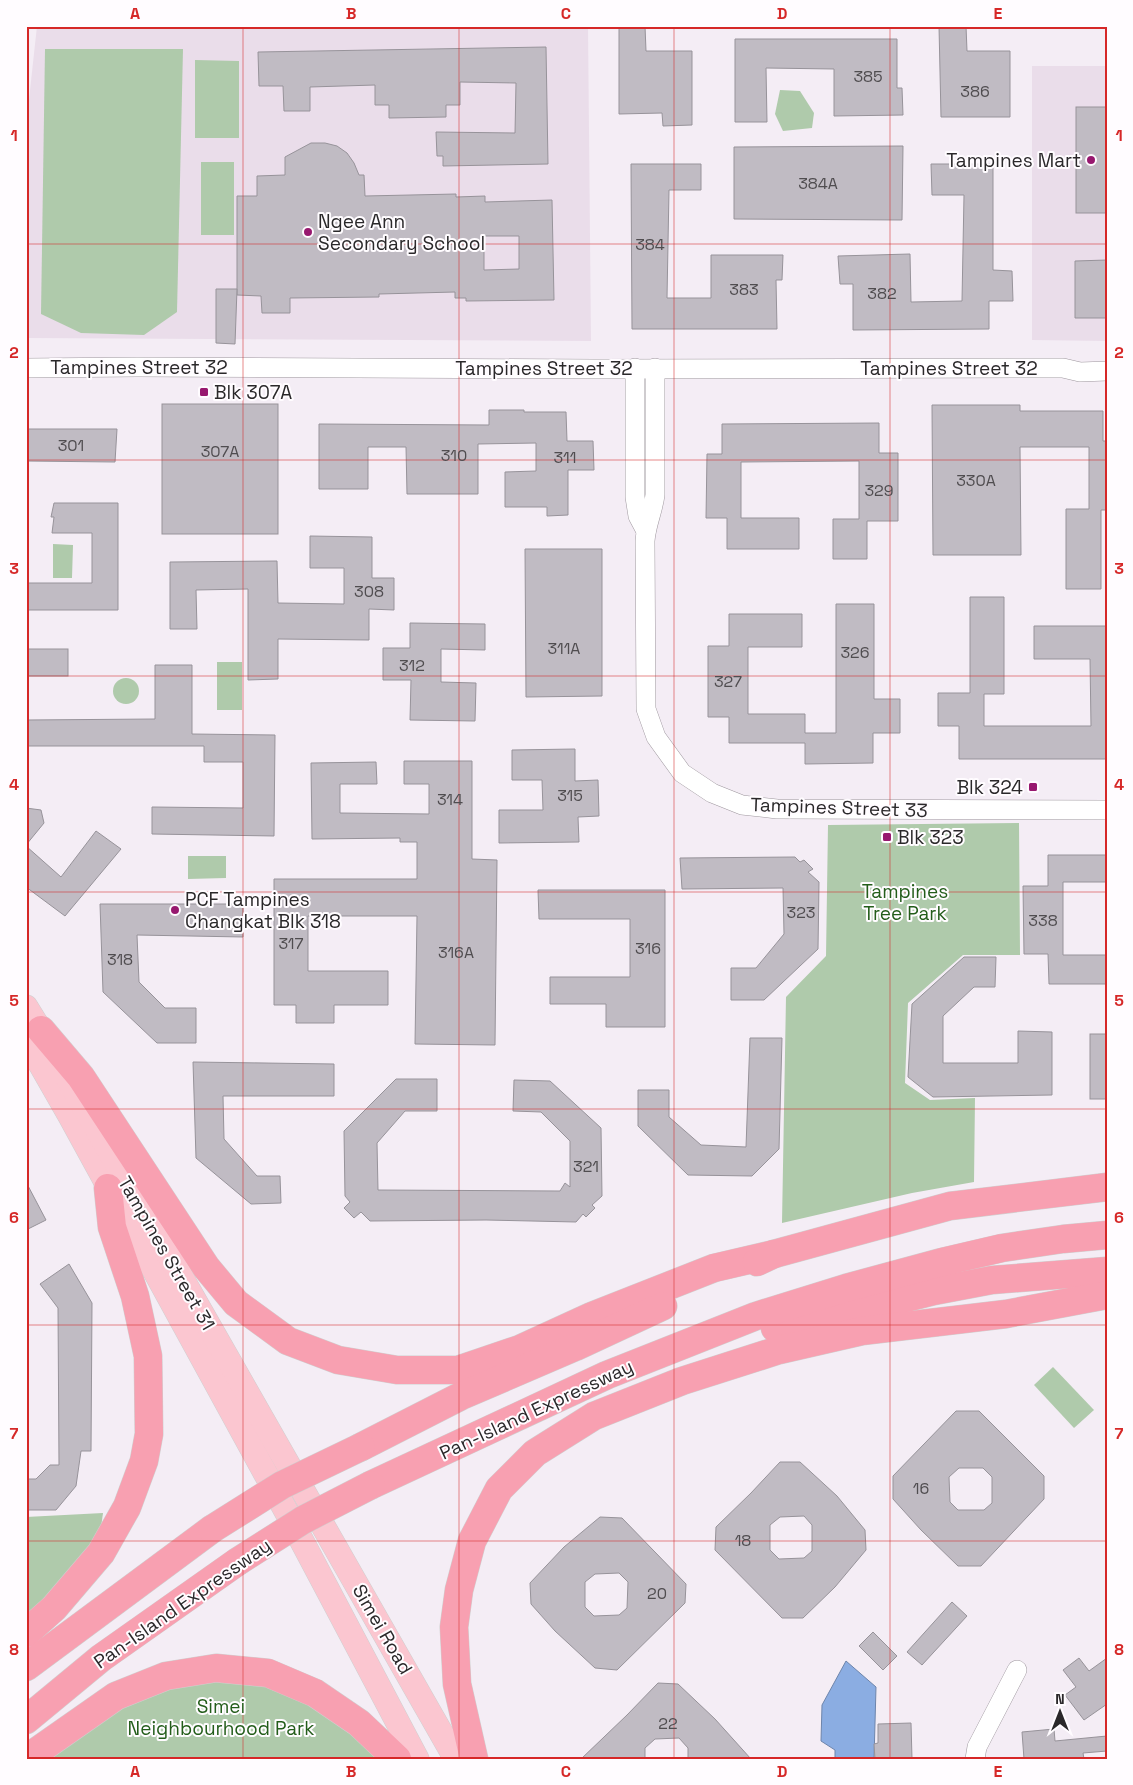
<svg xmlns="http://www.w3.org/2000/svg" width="1133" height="1785" viewBox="0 0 1133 1785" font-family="'Space Grotesk',sans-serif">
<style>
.built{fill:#eaddea}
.green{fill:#afcaab}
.water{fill:#8bade2;stroke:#6e85ab}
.building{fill:#c0bbc3;stroke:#97939a;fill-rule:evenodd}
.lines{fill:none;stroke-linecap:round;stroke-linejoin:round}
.minor-casing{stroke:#9f989f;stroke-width:20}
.major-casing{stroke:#d0d0d0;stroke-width:25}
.highway-casing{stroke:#d0d0d0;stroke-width:29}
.minor{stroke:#fff;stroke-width:19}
.major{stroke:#fbc6d0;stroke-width:24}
.highway{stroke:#f8a0b1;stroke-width:28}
.highway-bridge-casing{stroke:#d0d0d0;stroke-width:29;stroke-linecap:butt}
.highway-bridge{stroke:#f8a0b1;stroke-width:28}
.grid{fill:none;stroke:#d62828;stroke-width:1;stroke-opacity:0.55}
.poi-dot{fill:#97186f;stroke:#fffcff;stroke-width:2}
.labels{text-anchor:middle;stroke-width:4;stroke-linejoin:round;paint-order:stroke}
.number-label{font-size:16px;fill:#504d50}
.poi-label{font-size:19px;fill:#2a282a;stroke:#fffcff;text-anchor:start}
.street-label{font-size:19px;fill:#2a282a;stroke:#fffcff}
.park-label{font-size:19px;fill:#235d1a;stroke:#fffcff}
.neatline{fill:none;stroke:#d62828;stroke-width:2}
.grid-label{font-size:16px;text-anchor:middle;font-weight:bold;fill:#d62828}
</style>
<rect width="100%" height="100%" fill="#f4edf5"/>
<!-- built -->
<g class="built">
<polygon points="37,26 588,26 591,341 26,338 26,127"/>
<polygon points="1032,66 1107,66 1107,341 1032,340"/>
</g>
<!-- green -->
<g class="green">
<polygon points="45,49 183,49 177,312 144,335 81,333 41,314"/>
<polygon points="195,60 239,61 239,138 195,138"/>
<polygon points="780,90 800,91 814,113 812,128 783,131 775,114"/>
<rect x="201" y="162" width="33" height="73"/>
<polygon points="53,544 73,545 72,578 53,578"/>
<rect x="217" y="662" width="25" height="48"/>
<circle cx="126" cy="691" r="13"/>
<polygon points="1019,823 1020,955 963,955 908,1003 905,1083 930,1100 975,1098 974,1182 912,1193 782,1223 786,997 826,956 828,825"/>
<polygon points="188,856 226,856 226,878 188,879"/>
<polygon points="1053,1367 1094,1410 1074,1428 1034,1385"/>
<polygon points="103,1513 100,1535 26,1621 26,1517"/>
<polygon points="268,1679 313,1699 387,1759 37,1759 167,1682"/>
</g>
<!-- water -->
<polygon class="water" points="846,1661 876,1687 874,1759 835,1759 835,1750 821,1741 822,1705"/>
<!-- building -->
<g class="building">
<polygon points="619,26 645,26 646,51 692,51 692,125 663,126 662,113 619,114"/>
<polygon points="939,26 966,26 967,51 1010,51 1010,117 941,117"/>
<polygon points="735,39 897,39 897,88 902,88 903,115 834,116 834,69 766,68 767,122 735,122"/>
<polygon points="546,47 548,164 443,166 443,156 437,156 436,132 515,133 516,83 460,82 460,105 446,105 446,117 389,118 389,105 375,105 375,85 310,87 310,111 284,111 283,86 259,86 258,52"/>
<rect x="1076" y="107" width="31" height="106"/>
<path d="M311 143H325L337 146 347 153 354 163 359 175H364L365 196 456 194V197L485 196V202L552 200 554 300 466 301V298H455V292L379 294V297L290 298V313H262L261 296 237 295V196H257V176L285 175V157ZM484 236H519V269L484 270Z"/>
<polygon points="903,146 902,220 734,219 734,147"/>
<polygon points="631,164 701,164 701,190 669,190 667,298 711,298 711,255 783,255 782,280 776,280 777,329 632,329"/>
<polygon points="931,164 993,164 993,270 1012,271 1013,301 989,301 989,329 853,330 853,284 840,284 838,256 910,254 911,302 962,301 964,195 932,195"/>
<polygon points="1107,260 1107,318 1075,318 1075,261"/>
<polygon points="216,289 237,289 235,344 216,343"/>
<rect x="162" y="404" width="116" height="130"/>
<polygon points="932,405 1020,405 1020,411 1103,411 1103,441 1107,441 1107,510 1101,510 1101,589 1066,589 1066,509 1089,509 1089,447 1020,447 1021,555 933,555"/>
<polygon points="489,410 524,410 524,412 566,412 567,441 593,441 594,470 568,470 568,515 547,516 547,507 505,507 505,472 536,471 536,443 478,444 478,494 407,494 406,447 368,447 368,489 319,489 319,424 489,425"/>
<polygon points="879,423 879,453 898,453 898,521 867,521 867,559 833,559 833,519 859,519 859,461 741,462 741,518 799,518 799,549 727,549 727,518 706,518 707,454 722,454 722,424"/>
<polygon points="26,429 117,429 115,462 26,461"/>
<polygon points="54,503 118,503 118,610 26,610 26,583 92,583 92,533 52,533 54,517 51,517"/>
<polygon points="310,536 372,537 372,578 394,578 394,610 369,609 369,640 278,639 278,679 248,680 248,589 196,590 197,629 170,629 170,562 277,561 278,603 344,604 344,568 310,568"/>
<polygon points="525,549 602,549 602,696 526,697"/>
<polygon points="970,597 1004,597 1004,694 984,694 984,726 1091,726 1090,659 1034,659 1034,626 1107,626 1106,759 959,759 959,726 938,726 938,693 970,693"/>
<polygon points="836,604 874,604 874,699 900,699 900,733 873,733 873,763 805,764 805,743 729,743 729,717 708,717 708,646 729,646 729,614 802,614 802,647 748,647 748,714 805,714 805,733 836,733"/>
<polygon points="410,623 485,624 485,650 441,649 441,682 476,683 475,721 410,720 411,680 383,680 383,648 410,648"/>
<rect x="26" y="649" width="42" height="27"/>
<polygon points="155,665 192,665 192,734 275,735 274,836 152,834 152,807 243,808 243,762 204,762 204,746 26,746 26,720 155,719"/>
<polygon points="575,749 575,781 598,780 599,816 578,817 579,842 499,843 499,810 543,810 542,780 512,780 512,750"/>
<polygon points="404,761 472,761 472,859 497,860 495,1045 415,1044 417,916 308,916 308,971 388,971 388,1005 334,1005 334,1023 296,1023 296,1005 274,1005 274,879 417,879 417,842 400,842 400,838 312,839 311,763 376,762 377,784 340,784 340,813 429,814 429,784 404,784"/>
<polygon points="26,808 41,810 44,823 26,845"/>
<polygon points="96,831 121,849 65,916 26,887 26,846 61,877"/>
<polygon points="1048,855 1107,855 1107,882 1063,882 1063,955 1107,955 1107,984 1049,984 1048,954 1024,954 1023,886 1048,886"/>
<polygon points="795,857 800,862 804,860 813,869 808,872 819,882 818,949 764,1000 731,1000 731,968 756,968 784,934 783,888 682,889 680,858"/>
<polygon points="538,890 665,890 665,1027 606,1027 606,1004 550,1004 550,977 630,977 630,919 539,919"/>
<polygon points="100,904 243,904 243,937 137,935 139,982 165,1008 196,1008 196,1043 157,1043 103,992"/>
<polygon points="964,957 996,957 995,987 974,987 943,1016 943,1063 1018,1063 1018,1031 1052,1032 1052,1095 933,1097 908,1077 912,1004"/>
<rect x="1090" y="1034" width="17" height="65"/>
<polygon points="750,1038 782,1038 779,1149 752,1176 688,1175 638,1126 638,1090 669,1090 669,1117 701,1145 746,1147"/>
<polygon points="193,1062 334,1064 334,1096 223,1096 224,1139 257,1176 280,1176 281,1203 251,1204 196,1158"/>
<polygon points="396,1079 437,1079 437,1111 405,1111 377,1143 378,1190 560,1191 565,1183 570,1187 570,1141 541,1112 513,1111 514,1080 550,1081 601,1128 602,1196 592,1205 595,1208 586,1217 583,1214 576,1222 486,1220 370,1221 361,1212 354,1218 344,1208 350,1202 345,1196 344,1131"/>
<polygon points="26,1182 46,1220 26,1230"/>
<polygon points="69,1264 92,1303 91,1451 81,1451 76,1486 56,1510 26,1510 26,1479 36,1479 50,1465 59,1465 58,1308 40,1284"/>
<path d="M956 1411H979L1044 1476V1499L981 1566H958L921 1530 893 1499V1476ZM959 1468H983L992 1477V1503L984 1510H958L950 1502 949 1477Z"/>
<path d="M780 1462H800L837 1496 865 1530 866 1550 835 1587 803 1618H782L715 1550 716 1527 751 1493ZM804 1516 812 1525V1551L804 1558 779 1559 770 1550V1525L780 1517Z"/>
<path d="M600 1517 622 1518 686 1584 685 1603 617 1670 595 1668 555 1631 531 1604 530 1583 564 1547ZM619 1573 628 1582 627 1608 619 1615 594 1616 585 1607V1582L595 1574Z"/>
<polygon points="952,1602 967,1616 922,1665 907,1652"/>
<polygon points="873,1632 897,1656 883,1670 859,1646"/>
<polygon points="1079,1658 1089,1671 1107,1658 1107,1704 1084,1720 1065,1695 1076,1687 1063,1670"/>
<polygon points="658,1683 678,1684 715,1719 751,1759 688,1759 688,1748 679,1738 655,1739 645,1748 645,1759 581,1759 627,1715"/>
<polygon points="911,1723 912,1759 875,1759 874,1744 878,1743 878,1724"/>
<polygon points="1054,1729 1055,1741 1107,1736 1107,1751 1083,1753 1084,1759 1024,1759 1022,1732"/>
</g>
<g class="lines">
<defs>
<g id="minor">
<polyline points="26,368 137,367 594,369 1063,368 1080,372 1107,371"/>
<polyline points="635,368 635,497 638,516 646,531"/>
<path d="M655 368V495C653 511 646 525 645 541L646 709 656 737 682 773 712 793 742 805 777 809 1107 810"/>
<polyline points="975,1759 977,1747 1017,1670"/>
</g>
<g id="major">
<polyline points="26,1007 50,1046"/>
<polyline points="26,1039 70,1116 286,1511 417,1759"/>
<polyline points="66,1075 456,1759"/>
</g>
<g id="highway">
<polyline points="41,1030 81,1077 206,1267 236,1303 288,1341 338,1360 397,1370 458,1370 520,1349 592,1316 714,1268 774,1254"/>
<polyline points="757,1262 774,1254 950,1206 1107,1187"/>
<polyline points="775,1328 800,1320 879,1305 934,1291 992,1280 1107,1271"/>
<polyline points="361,1447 461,1396 575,1347 663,1306"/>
<polyline points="371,1485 607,1375 756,1316 846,1288 942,1262 1002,1248 1063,1239 1107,1235"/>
<polyline points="26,1633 54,1608 101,1553 127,1507 144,1461 149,1434 148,1356 135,1296 112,1227 108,1188"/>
<polyline points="26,1667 212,1529"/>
<polyline points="26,1720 101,1658 237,1562"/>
<polyline points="26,1759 116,1696 166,1676 216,1668 268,1673 315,1693 359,1723 397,1759"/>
<polyline points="474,1759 457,1684 454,1627 459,1590 472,1541 499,1489 535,1453 594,1416 682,1381 779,1350 862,1331 1006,1314 1107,1295"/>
</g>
</defs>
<!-- minor casing -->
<use href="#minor" class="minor-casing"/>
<!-- major casing -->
<use href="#major" class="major-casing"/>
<!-- highway casing -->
<use href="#highway" class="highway-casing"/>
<!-- minor -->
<use href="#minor" class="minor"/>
<!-- major -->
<use href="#major" class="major"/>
<!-- highway -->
<use href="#highway" class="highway"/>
<defs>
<g id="highway-bridge">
<polyline points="212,1529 282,1485 361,1447"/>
<polyline points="237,1562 303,1520 371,1485"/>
</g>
</defs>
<!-- highway-bridge casing -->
<use href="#highway-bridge" class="highway-bridge-casing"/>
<!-- highway-bridge -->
<use href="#highway-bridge" class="highway-bridge"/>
</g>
<!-- grid -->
<path class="grid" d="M243 26V1759M459 26V1759M674 26V1759M890 26V1759M26 244H1107M26 460H1107M26 676H1107M26 892H1107M26 1109H1107M26 1325H1107M26 1541H1107"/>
<!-- markers -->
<g class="poi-dot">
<circle cx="1091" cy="160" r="5"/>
<circle cx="308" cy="232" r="5"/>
<rect x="199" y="387" width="10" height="10" rx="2.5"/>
<rect x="1028" y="782" width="10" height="10" rx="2.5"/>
<rect x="882" y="832" width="10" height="10" rx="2.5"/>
<circle cx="175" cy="910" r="5"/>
</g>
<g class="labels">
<!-- number labels -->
<g class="number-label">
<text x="868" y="82">385</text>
<text x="975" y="97">386</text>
<text x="818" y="189">384A</text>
<text x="650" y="250">384</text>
<text x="744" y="295">383</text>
<text x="882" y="299">382</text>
<text x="71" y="451">301</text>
<text x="220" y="457">307A</text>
<text x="454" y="461">310</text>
<text x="565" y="463">311</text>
<text x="976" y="486">330A</text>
<text x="879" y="496">329</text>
<text x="369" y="597">308</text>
<text x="564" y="654">311A</text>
<text x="855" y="658">326</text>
<text x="412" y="671">312</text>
<text x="728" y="687">327</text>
<text x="570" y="801">315</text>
<text x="450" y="805">314</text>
<text x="801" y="918">323</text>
<text x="1043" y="926">338</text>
<text x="291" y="949">317</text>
<text x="648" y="954">316</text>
<text x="456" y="958">316A</text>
<text x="120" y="965">318</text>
<text x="586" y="1172">321</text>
<text x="921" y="1494">16</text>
<text x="743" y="1546">18</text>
<text x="657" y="1599">20</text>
<text x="668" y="1729">22</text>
</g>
<!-- poi labels -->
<g class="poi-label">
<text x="1081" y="167" text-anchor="end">Tampines Mart</text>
<text x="318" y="228">Ngee Ann<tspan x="318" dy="22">Secondary School</tspan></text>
<text x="214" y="399">Blk 307A</text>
<text x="1023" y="794" text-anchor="end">Blk 324</text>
<text x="897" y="844">Blk 323</text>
<text x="185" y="906">PCF Tampines<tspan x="185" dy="22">Changkat Blk 318</tspan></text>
</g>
<!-- street labels -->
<g class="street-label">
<text x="139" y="374">Tampines Street 32</text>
<text x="544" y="375">Tampines Street 32</text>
<text x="949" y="375">Tampines Street 32</text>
<text transform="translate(839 807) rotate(2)" y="7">Tampines Street 33</text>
<text transform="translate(167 1253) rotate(60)" y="7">Tampines Street 31</text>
<text transform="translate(536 1409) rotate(-25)" y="7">Pan-Island Expressway</text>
<text transform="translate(182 1603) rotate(-35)" y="7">Pan-Island Expressway</text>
<text transform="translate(383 1629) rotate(60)" y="7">Simei Road</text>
</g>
<!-- park labels -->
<g class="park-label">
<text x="905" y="898">Tampines<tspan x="905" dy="22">Tree Park</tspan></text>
<text x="221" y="1713">Simei<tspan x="221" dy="22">Neighbourhood Park</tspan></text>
</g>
</g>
<!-- border -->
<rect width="1133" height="1785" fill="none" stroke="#fffcff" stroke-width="55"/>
<!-- north arrow -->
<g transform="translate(1060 1712)" stroke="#fffcff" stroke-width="4" paint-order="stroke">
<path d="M0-4L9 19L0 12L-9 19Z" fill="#2a282a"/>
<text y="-8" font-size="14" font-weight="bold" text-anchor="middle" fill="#2a282a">N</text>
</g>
<rect x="28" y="28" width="1078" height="1730" class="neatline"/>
<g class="grid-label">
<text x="135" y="19">A</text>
<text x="351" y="19">B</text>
<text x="566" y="19">C</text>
<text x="782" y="19">D</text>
<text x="998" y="19">E</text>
<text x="14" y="141">1</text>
<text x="1119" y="141">1</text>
<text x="14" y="358">2</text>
<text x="1119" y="358">2</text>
<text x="14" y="574">3</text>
<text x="1119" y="574">3</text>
<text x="14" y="790">4</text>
<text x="1119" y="790">4</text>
<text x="14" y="1006">5</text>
<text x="1119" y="1006">5</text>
<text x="14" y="1223">6</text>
<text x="1119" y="1223">6</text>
<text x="14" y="1439">7</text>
<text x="1119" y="1439">7</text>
<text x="14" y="1655">8</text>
<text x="1119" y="1655">8</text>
<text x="135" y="1777">A</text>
<text x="351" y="1777">B</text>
<text x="566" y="1777">C</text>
<text x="782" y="1777">D</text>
<text x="998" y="1777">E</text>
</g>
</svg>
